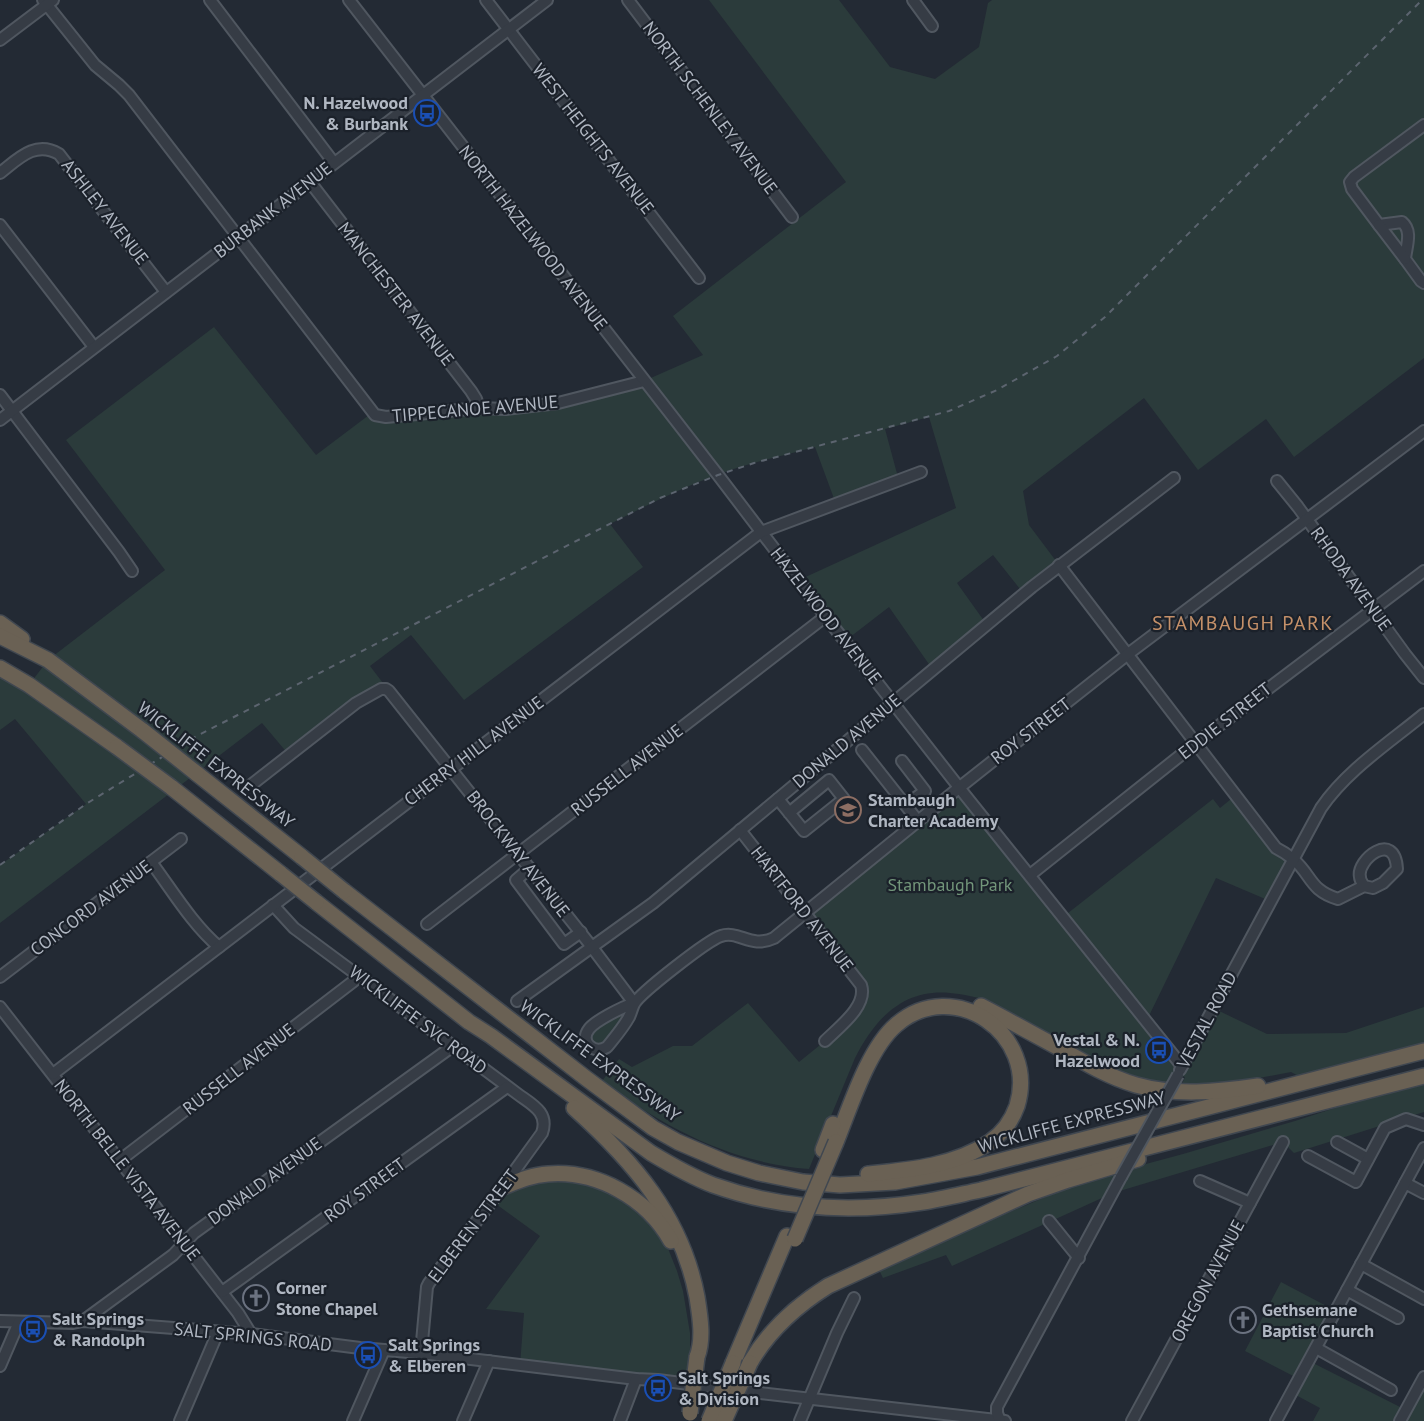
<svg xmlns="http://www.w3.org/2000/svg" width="1424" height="1421" viewBox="0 0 1424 1421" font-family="'PT Sans',sans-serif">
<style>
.green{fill:#2b3b3b}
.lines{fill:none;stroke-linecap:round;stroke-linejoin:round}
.minor-casing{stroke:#505760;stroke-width:14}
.highway-casing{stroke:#404750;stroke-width:18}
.minor{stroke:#363c45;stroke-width:10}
.highway{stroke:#6a6154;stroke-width:15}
.rail{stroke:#5c646f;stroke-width:2;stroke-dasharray:6 6;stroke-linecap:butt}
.minor-bridge-casing{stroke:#505760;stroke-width:14;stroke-linecap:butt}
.highway-bridge-casing{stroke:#404750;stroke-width:18;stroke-linecap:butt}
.minor-bridge{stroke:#363c45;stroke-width:10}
.highway-bridge{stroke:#6a6154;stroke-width:15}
.labels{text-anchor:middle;stroke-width:4.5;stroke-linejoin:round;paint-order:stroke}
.poi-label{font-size:18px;font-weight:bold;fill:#b0b7c2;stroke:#1b212a;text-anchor:start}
.street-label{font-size:18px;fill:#b0b7c2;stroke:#1b212a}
.park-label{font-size:18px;fill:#72957a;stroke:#1b212a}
.neighbourhood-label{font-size:20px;letter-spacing:1.5px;fill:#c49069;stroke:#1b212a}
</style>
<rect width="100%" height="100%" fill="#232a34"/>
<!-- green -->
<g class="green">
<path d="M709 0H839L890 67 935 79 979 47 988 3 992 0H1424V358L1294 457 1266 419 1198 470 1144 398 1023 491 1029 525 1059 565 1024 594 993 555 957 583 987 625 933 670 889 607 845 641 799 580 956 508 929 417 885 429 899 481 836 504 815 447C782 456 748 463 716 475 680 489 645 506 610 524L643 567 464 700 411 635 370 666 389 691 384 688 289 755 262 723 0 923V865L86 804 15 719 0 730V668L29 685 48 660 165 570 66 440 214 327 316 455 373 412 506 409 644 381 703 355 673 316 846 182Z"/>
<path d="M960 787 1063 917 1213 799 1220 808 1236 795 1276 848 1293 859 1270 901 1216 878 1146 1022 1182 1065 1213 1008 1267 1034 1346 1033 1424 1007V1051L1308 1081 1291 1072 1249 1080 1181 1086 1185 1077 1172 1073 1164 1086 1157 1085 1108 1068 982 999C975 997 967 995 959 994 907 985 877 1015 855 1058L809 1169C731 1163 663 1127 602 1081L619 1059 632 1067 673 1046H692L748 1003 799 1062 825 1041 856 1009 863 989 805 913Z"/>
<polygon points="634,1003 600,1050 586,1035"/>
<polygon points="1424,1079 1424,1112 1294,1153 1283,1142 1113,1193 952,1266 946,1255 883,1278 878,1268 1083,1181 1183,1154 1295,1121"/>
<polygon points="537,1180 589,1182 635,1205 665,1241 677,1271 683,1291 690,1333 690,1351 687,1376 658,1380 520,1365 524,1313 486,1309 540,1236 496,1204 510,1192"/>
<polygon points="1281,1282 1336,1311 1309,1361 1406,1410 1424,1377 1424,1421 1313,1421 1320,1408 1292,1393 1299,1379 1245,1351"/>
</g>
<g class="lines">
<defs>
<g id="minor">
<polyline points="43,0 95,65 119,85 129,95 375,415 386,417 479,408 506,409 558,403 644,381"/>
<polyline points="210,0 334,163"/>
<polyline points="349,0 718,475 833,626 965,795 1182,1066"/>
<polyline points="486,0 699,278"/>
<polyline points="628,0 792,217"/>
<polyline points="913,0 932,26"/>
<polyline points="0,40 53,0"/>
<path d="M1424 125 1354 177 1350 182 1352 189 1379 225 1402 222C1413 231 1406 247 1405 259L1421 281 1424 283"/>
<path d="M0 173C18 159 35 140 59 154L166 292"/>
<polyline points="310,182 471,391 476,399 479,408"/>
<polyline points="0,225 94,347"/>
<polyline points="1379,225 1405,259"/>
<polyline points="0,395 119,552 132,571"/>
<polyline points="0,420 547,0"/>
<polyline points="1277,481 1298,507 1405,654 1424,678"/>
<path d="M1059 565 1276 848C1282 851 1288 855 1293 859 1312 875 1309 890 1338 899L1364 886 1373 888 1383 883 1397 869C1395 829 1356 860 1360 877 1360 880 1362 883 1364 886"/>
<polyline points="862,750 918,821"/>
<polyline points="902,761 925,791 906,805"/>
<path d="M251 785 356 703 381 689H386L389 691 588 942 634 1003C623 1007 596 1020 589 1029 579 1042 594 1055 607 1047 615 1037 623 1028 629 1017 631 1013 632 1008 634 1004 640 993 708 940 721 936 739 930 751 949 774 938L960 787 1128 654 1424 431"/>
<polyline points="778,799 804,831 844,799 829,780 789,813"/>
<path d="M740 830 861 985C868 1006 839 1027 825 1041"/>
<path d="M151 862C172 890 192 924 219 947"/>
<polyline points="530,868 516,880 564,944 581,932"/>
<polyline points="1030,875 1196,743 1424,571"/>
<path d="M273 905 294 928 519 1095C533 1105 549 1113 542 1133L503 1187 429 1283 427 1287 421 1353"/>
<polyline points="427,924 826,616"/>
<polyline points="0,977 181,839"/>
<polyline points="517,1001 653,903 1032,587 1174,478"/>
<polyline points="0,1007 238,1313 251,1334"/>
<path d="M1180 1070 1321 808C1347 770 1389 743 1424 714"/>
<polyline points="53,1074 761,532 921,472"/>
<polyline points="1337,1142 1368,1159"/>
<polyline points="1308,1156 1356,1182 1385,1128 1406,1119 1424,1125"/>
<polyline points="119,1161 359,977"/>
<polyline points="1200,1181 1250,1203"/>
<polyline points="1405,1183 1424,1193"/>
<polyline points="1049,1221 1079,1258"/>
<polyline points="1361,1264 1424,1299"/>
<polyline points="1347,1290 1398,1318"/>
<polyline points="222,1292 507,1087"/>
<polyline points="0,1321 73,1323 83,1321 251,1334 360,1348 421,1353 636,1379 658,1380 743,1391 1005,1421"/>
<polyline points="83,1321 173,1255 194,1233 453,1046"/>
<polyline points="1316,1348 1391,1390"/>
<polyline points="0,1366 19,1322"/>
<polyline points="180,1421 218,1332"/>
<polyline points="353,1421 384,1350"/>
<polyline points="463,1421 489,1361"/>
<polyline points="620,1421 636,1379"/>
<polyline points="800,1421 837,1333 854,1298"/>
<polyline points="1000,1421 997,1413 997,1407 1121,1177"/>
<polyline points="1132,1421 1283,1142"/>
<polyline points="1276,1421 1424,1148"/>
<polyline points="1400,1421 1424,1377"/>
</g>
<g id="highway">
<polyline points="0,623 22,639"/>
<polyline points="0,636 48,660 143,731"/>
<polyline points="0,668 29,685 117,747"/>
<polyline points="196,773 302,857"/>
<polyline points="171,787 281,874"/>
<polyline points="344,891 587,1079 653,1128 678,1142 727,1163 759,1173 803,1182 840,1185 895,1182 977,1167 1424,1051"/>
<path d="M316 902 469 1022 491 1036 651 1153C671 1165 692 1177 713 1185 780 1209 852 1213 923 1202 942 1199 962 1194 981 1190L1424 1076"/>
<path d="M981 1006C1008 1020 1035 1035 1061 1049 1085 1063 1109 1077 1136 1085 1175 1096 1218 1092 1258 1086"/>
<path d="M574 1108C633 1161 682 1217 697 1297 700 1316 704 1339 697 1357"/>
<path d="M836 1142C850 1108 868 1049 896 1025 953 975 1039 1034 1017 1106 1012 1120 1003 1133 990 1142 955 1166 909 1170 868 1174"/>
<polyline points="823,1150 833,1124"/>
<path d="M503 1187C518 1181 532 1175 548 1174 597 1170 647 1198 671 1241"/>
<polyline points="733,1363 787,1236"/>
<path d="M750 1363C769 1330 796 1306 828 1286L1028 1194 1068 1180 1138 1159"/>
</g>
</defs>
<!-- minor casing -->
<use href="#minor" class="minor-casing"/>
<!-- highway casing -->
<use href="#highway" class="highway-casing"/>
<!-- minor -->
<use href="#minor" class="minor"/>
<!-- highway -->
<use href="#highway" class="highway"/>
<!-- rail -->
<polyline class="rail" points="0,865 86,804 193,738 660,498 718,475 754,463 949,411 997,390 1057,356 1105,317 1422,0"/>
<defs>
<polyline id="minor-bridge" points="1121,1177 1178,1075"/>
<g id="highway-bridge">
<polyline points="143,731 196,773"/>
<polyline points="117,747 171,787"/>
<polyline points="302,857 344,891"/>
<polyline points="281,874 316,902"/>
<polyline points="795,1239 836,1142"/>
<polyline points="690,1413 697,1357"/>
<polyline points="709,1421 733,1363"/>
<polyline points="724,1421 750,1363"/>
</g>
</defs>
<!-- minor-bridge casing -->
<use href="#minor-bridge" class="minor-bridge-casing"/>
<!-- highway-bridge casing -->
<use href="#highway-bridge" class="highway-bridge-casing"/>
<!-- minor-bridge -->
<use href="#minor-bridge" class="minor-bridge"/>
<!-- highway-bridge -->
<use href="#highway-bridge" class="highway-bridge"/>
</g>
<!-- icons -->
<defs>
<symbol id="bus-ring" viewBox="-11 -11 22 22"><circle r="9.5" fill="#1b212a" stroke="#1a4fb4" stroke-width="1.5"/><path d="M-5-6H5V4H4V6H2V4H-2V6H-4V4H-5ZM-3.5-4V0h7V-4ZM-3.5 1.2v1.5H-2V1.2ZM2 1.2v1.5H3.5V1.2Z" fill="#1a4fb4"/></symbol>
<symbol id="school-ring" viewBox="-11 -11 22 22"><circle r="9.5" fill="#1b212a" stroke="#8d6e63" stroke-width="1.5"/><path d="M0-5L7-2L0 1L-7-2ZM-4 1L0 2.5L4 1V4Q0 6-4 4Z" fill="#8d6e63"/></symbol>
<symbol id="church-ring" viewBox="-11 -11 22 22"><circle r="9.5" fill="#1b212a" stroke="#6b7280" stroke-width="1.5"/><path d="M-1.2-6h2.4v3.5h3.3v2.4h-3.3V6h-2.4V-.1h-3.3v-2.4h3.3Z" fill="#6b7280"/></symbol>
</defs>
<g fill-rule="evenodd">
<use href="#bus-ring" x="412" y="98" width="30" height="30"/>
<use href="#school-ring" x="833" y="795" width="30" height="30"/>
<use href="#bus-ring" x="1144" y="1035" width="30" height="30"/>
<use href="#church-ring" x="241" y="1283" width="30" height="30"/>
<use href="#church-ring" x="1228" y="1305" width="30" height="30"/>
<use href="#bus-ring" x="18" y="1314" width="30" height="30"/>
<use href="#bus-ring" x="353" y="1340" width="30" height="30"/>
<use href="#bus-ring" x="643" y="1373" width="30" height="30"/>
</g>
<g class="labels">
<!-- poi labels -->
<g class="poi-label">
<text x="408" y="109" text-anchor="end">N. Hazelwood<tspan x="408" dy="21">&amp; Burbank</tspan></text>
<text x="868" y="806">Stambaugh<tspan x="868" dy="21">Charter Academy</tspan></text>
<text x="1140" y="1046" text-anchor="end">Vestal &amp; N.<tspan x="1140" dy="21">Hazelwood</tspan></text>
<text x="276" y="1294">Corner<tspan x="276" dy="21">Stone Chapel</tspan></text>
<text x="1262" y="1316">Gethsemane<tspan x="1262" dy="21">Baptist Church</tspan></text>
<text x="52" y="1325">Salt Springs<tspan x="52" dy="21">&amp; Randolph</tspan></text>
<text x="388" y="1351">Salt Springs<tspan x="388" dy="21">&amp; Elberen</tspan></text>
<text x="678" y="1384">Salt Springs<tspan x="678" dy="21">&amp; Division</tspan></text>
</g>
<!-- street labels -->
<g class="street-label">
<text transform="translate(710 108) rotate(53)" y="6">NORTH SCHENLEY AVENUE</text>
<text transform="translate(593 139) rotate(52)" y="6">WEST HEIGHTS AVENUE</text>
<text transform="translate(273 210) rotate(-38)" y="6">BURBANK AVENUE</text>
<text transform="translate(105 212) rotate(52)" y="6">ASHLEY AVENUE</text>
<text transform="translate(533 238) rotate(52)" y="6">NORTH HAZELWOOD AVENUE</text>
<text transform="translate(396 294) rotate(52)" y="6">MANCHESTER AVENUE</text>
<text transform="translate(475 409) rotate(-5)" y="6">TIPPECANOE AVENUE</text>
<text transform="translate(1351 579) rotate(54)" y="6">RHODA AVENUE</text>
<text transform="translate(826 616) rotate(52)" y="6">HAZELWOOD AVENUE</text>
<text transform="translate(1225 721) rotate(-38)" y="6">EDDIE STREET</text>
<text transform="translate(1031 731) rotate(-38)" y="6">ROY STREET</text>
<text transform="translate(847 741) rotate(-40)" y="6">DONALD AVENUE</text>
<text transform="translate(474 751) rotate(-37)" y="6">CHERRY HILL AVENUE</text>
<text transform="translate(216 765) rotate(38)" y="6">WICKLIFFE EXPRESSWAY</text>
<text transform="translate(627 770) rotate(-38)" y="6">RUSSELL AVENUE</text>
<text transform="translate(518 854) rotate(52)" y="6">BROCKWAY AVENUE</text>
<text transform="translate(91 908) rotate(-37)" y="6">CONCORD AVENUE</text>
<text transform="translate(802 909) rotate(52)" y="6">HARTFORD AVENUE</text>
<text transform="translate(418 1020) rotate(37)" y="6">WICKLIFFE SVC ROAD</text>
<text transform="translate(1207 1020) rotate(-62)" y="6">VESTAL ROAD</text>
<text transform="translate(600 1061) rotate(36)" y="6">WICKLIFFE EXPRESSWAY</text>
<text transform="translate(239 1069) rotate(-38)" y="6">RUSSELL AVENUE</text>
<text transform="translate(1072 1122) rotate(-15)" y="6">WICKLIFFE EXPRESSWAY</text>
<text transform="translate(127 1170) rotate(52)" y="6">NORTH BELLE VISTA AVENUE</text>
<text transform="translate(265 1181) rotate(-36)" y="6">DONALD AVENUE</text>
<text transform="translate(365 1190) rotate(-36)" y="6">ROY STREET</text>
<text transform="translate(473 1226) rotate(-53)" y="6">ELBEREN STREET</text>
<text transform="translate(1208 1281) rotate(-62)" y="6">OREGON AVENUE</text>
<text transform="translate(253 1337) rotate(6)" y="6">SALT SPRINGS ROAD</text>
</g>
<!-- park labels -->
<g class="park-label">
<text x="950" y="891">Stambaugh Park</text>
</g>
<!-- neighbourhood labels -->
<g class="neighbourhood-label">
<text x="1243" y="630">STAMBAUGH PARK</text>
</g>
</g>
</svg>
